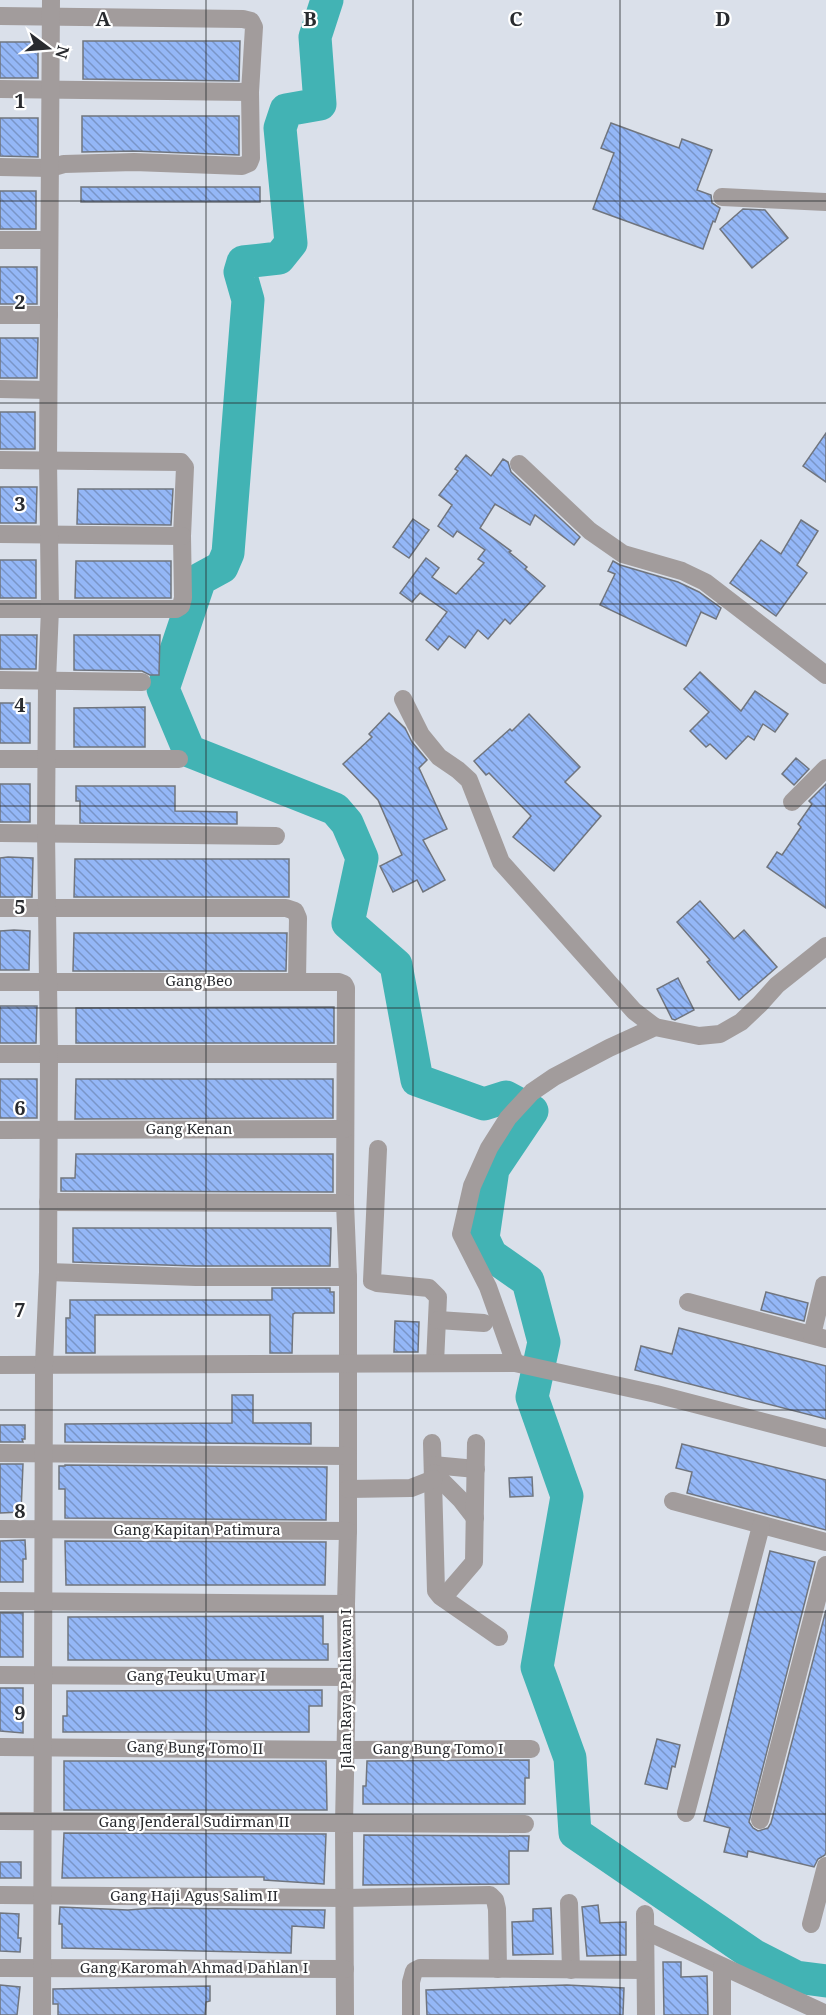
<svg xmlns="http://www.w3.org/2000/svg" width="826" height="2015" viewBox="0 0 826 2015" font-family="'Noto Serif',serif">
<style>
.lines{fill:none;stroke-linecap:round;stroke-linejoin:round}
.river{stroke:#42b3b4;stroke-width:33}
.building{fill:url(#building-back-hatch);stroke:#70757e;stroke-width:1.5}
.minor{stroke:#a29c9c;stroke-width:18}
.grid{fill:none;stroke:#292b2f;stroke-width:1.5;stroke-opacity:0.55}
.labels{text-anchor:middle;stroke-width:4.5;stroke-linejoin:round;paint-order:stroke}
.street-label{font-size:15px;fill:#292b2f;stroke:#fff}
.grid-label{font-size:20px;text-anchor:middle;font-weight:bold;fill:#292b2f;stroke:#fff;stroke-width:4.5;stroke-linejoin:round;paint-order:stroke}
</style>
<defs>
<pattern id="building-back-hatch" width="6" height="6" patternUnits="userSpaceOnUse" patternTransform="scale(1.5)"><rect width="6" height="6" fill="#94b7f7"/><path d="M-1 5l2 2M0 0l6 6M5-1l2 2" fill="none" stroke="#7995c8"/></pattern>
</defs>
<rect width="100%" height="100%" fill="#dae0ea"/>
<g class="lines">
<!-- river -->
<polyline class="river" points="327,0 315,37 320,104 286,110 280,128 291,243 279,258 243,262 240,272 248,300 228,553 222,567 200,579 163,689 189,751 335,809 347,823 362,858 348,923 396,965 417,1080 484,1104 506,1097 532,1111 493,1169 483,1238 491,1255 528,1281 544,1342 532,1397 567,1496 537,1667 570,1758 575,1833 755,1956 796,1977 826,1981"/>
</g>
<!-- building -->
<g class="building">
<polygon points="83,41 240,41 239,81 83,79"/>
<rect x="0" y="42" width="38" height="36"/>
<polygon points="82,116 239,116 239,155 134,151 82,152"/>
<polygon points="0,118 38,118 38,157 0,156"/>
<polygon points="611,123 679,148 682,139 712,150 697,190 711,195 712,203 720,208 715,222 713,221 703,249 593,209 614,153 601,148"/>
<rect x="81" y="187" width="179" height="15"/>
<rect x="0" y="191" width="36" height="38"/>
<polygon points="743,209 765,210 788,238 752,268 720,229"/>
<rect x="0" y="267" width="37" height="37"/>
<polygon points="0,338 38,338 37,378 0,378"/>
<rect x="0" y="412" width="35" height="37"/>
<polygon points="826,433 826,482 803,466"/>
<polygon points="466,455 491,476 503,459 508,462 511,472 580,537 574,545 535,515 530,525 495,504 480,528 511,551 509,552 527,567 525,569 545,586 510,624 505,619 488,639 478,630 465,648 449,636 438,650 426,640 447,612 420,593 412,602 400,593 426,558 439,568 432,577 456,594 484,563 478,559 485,550 457,531 453,537 438,526 452,505 439,495 458,471 455,469"/>
<polygon points="0,487 37,487 36,523 0,523"/>
<polygon points="78,489 173,489 171,525 77,524"/>
<polygon points="413,519 429,530 409,558 393,547"/>
<polygon points="801,520 818,531 797,565 807,573 776,616 730,583 761,540 781,554"/>
<rect x="0" y="560" width="36" height="38"/>
<polygon points="76,561 171,561 171,598 75,598"/>
<polygon points="613,561 620,565 678,582 699,592 721,608 716,619 701,612 686,646 600,605 615,574 608,571"/>
<polygon points="0,635 37,635 36,669 0,669"/>
<polygon points="74,635 160,635 159,675 150,675 142,671 74,670"/>
<polygon points="700,672 741,711 755,691 788,714 775,732 763,724 754,740 748,736 726,759 710,744 706,747 690,731 709,712 684,689"/>
<rect x="0" y="703" width="30" height="40"/>
<polygon points="145,707 145,747 74,747 74,708"/>
<polygon points="389,713 405,728 412,742 427,760 419,768 447,829 423,840 445,880 423,892 417,880 393,892 380,866 402,855 378,800 343,764 372,737 369,734"/>
<polygon points="529,714 580,767 565,782 601,816 554,871 513,837 531,816 489,773 486,775 474,761 510,729 512,731"/>
<polygon points="796,758 809,769 794,785 782,774"/>
<rect x="0" y="784" width="30" height="38"/>
<polygon points="826,784 826,908 767,867 777,852 782,855 801,827 798,824 812,804 809,801"/>
<polygon points="76,786 175,786 175,811 237,812 237,824 80,823 80,801 76,801"/>
<polygon points="8,857 33,858 32,897 0,897 0,858"/>
<polygon points="75,859 289,859 289,897 74,897"/>
<polygon points="700,901 734,939 744,930 777,967 739,1000 707,962 710,960 677,922"/>
<polygon points="14,930 30,931 29,970 0,970 0,931"/>
<polygon points="74,933 287,933 286,971 73,971"/>
<polygon points="678,978 694,1010 675,1020 672,1019 657,989"/>
<polygon points="0,1006 37,1006 36,1043 0,1043"/>
<polygon points="334,1007 334,1043 76,1043 76,1008"/>
<rect x="0" y="1079" width="37" height="39"/>
<polygon points="76,1079 333,1079 333,1118 75,1119"/>
<polygon points="76,1154 333,1154 333,1192 61,1191 61,1178 75,1178"/>
<polygon points="73,1228 331,1228 330,1266 196,1266 73,1262"/>
<polygon points="272,1288 330,1288 330,1292 334,1292 334,1313 295,1313 293,1314 292,1353 270,1353 270,1315 95,1315 95,1353 66,1353 66,1318 70,1318 70,1300 272,1300"/>
<polygon points="766,1292 808,1303 804,1321 761,1310"/>
<polygon points="395,1321 419,1322 418,1352 394,1352"/>
<polygon points="679,1328 826,1366 826,1419 635,1370 641,1346 672,1354"/>
<polygon points="232,1395 253,1395 253,1423 311,1423 311,1444 65,1442 65,1424 232,1423"/>
<polygon points="0,1425 25,1425 25,1439 22,1439 23,1442 0,1442"/>
<polygon points="682,1444 826,1480 826,1530 687,1493 692,1472 676,1468"/>
<polygon points="0,1464 23,1464 21,1512 0,1513"/>
<polygon points="65,1465 327,1467 326,1520 65,1518 65,1489 59,1489 59,1466 65,1466"/>
<polygon points="532,1477 533,1496 510,1497 509,1478"/>
<polygon points="25,1540 26,1559 23,1559 23,1582 0,1582 0,1541"/>
<polygon points="65,1541 326,1542 325,1585 66,1585"/>
<polygon points="770,1551 815,1562 749,1822 753,1828 758,1831 768,1828 771,1823 826,1610 826,1852 825,1855 818,1859 814,1867 748,1851 747,1857 724,1852 730,1828 704,1821"/>
<rect x="0" y="1613" width="23" height="44"/>
<polygon points="323,1616 323,1644 328,1644 328,1660 68,1660 68,1617"/>
<polygon points="0,1688 23,1688 23,1733 0,1731"/>
<polygon points="322,1690 322,1706 309,1706 309,1732 63,1732 63,1716 67,1716 67,1691"/>
<polygon points="657,1739 680,1745 675,1767 672,1766 667,1789 645,1784"/>
<polygon points="529,1760 529,1778 525,1778 525,1804 363,1804 363,1786 366,1786 367,1761"/>
<polygon points="64,1761 326,1761 327,1810 64,1810"/>
<polygon points="64,1833 326,1834 324,1884 264,1880 264,1877 62,1878"/>
<polygon points="364,1835 529,1836 528,1851 509,1851 509,1884 363,1885"/>
<rect x="0" y="1862" width="21" height="16"/>
<polygon points="598,1905 600,1923 626,1922 626,1955 587,1956 582,1907"/>
<polygon points="60,1907 128,1910 154,1908 325,1910 324,1928 292,1926 291,1953 62,1948 62,1924 59,1924"/>
<polygon points="551,1908 553,1954 513,1955 512,1922 533,1921 533,1909"/>
<polygon points="0,1913 19,1914 18,1938 21,1938 20,1952 0,1951"/>
<polygon points="663,1962 681,1962 681,1977 707,1976 708,2015 664,2015"/>
<polygon points="0,1985 20,1987 17,2015 0,2015"/>
<polygon points="567,1985 624,1988 623,2015 427,2015 426,1990"/>
<polygon points="210,1986 210,2001 206,2002 205,2015 58,2015 58,2004 53,2004 53,1989"/>
</g>
<g class="lines">
<!-- minor -->
<g class="minor">
<polyline points="0,16 243,19 251,21 254,27 250,92 251,158 249,163 242,166 134,162 64,164 50,168 0,167"/>
<polyline points="0,89 250,92"/>
<polyline points="722,197 826,202"/>
<polyline points="0,240 49,240"/>
<polyline points="0,315 49,315"/>
<polyline points="0,389 48,390"/>
<polyline points="0,460 181,462 185,467 182,536 183,598 181,606 176,609 0,609"/>
<polyline points="519,464 590,531 623,554 682,571 705,582 826,675"/>
<polyline points="0,534 182,536"/>
<polyline points="0,680 142,682"/>
<polyline points="403,699 421,735 439,757 458,770 469,780 501,862 634,1011 655,1027"/>
<polyline points="0,759 179,759"/>
<polyline points="792,802 826,768"/>
<polyline points="0,833 276,836"/>
<polyline points="0,908 286,908 295,911 298,918 297,981"/>
<polyline points="0,982 339,982 344,984 346,988 345,1203 348,1277 348,1531 346,1604 347,1677 344,1824 345,2015"/>
<polyline points="0,1054 345,1054"/>
<polyline points="0,1130 345,1129"/>
<polyline points="378,1149 372,1281 377,1283 429,1288 438,1297 435,1363"/>
<polyline points="48,1202 345,1203"/>
<polyline points="48,1272 196,1277 348,1277"/>
<polyline points="688,1302 826,1339"/>
<polyline points="438,1320 484,1323"/>
<polyline points="812,1335 824,1285"/>
<polyline points="515,1363 488,1287 461,1234 472,1186 489,1148 508,1118 532,1092 554,1077 609,1048 655,1027 699,1036 720,1034 741,1022 760,1004 777,985 826,946"/>
<polyline points="0,1365 515,1363 656,1394 826,1438"/>
<polyline points="432,1443 436,1591 440,1596 499,1637"/>
<polyline points="0,1453 348,1456"/>
<polyline points="433,1465 476,1469"/>
<polyline points="434,1473 461,1500 475,1518"/>
<polyline points="348,1489 411,1488 434,1479"/>
<polyline points="673,1501 826,1542"/>
<polyline points="0,1529 348,1531"/>
<polyline points="443,1598 474,1562 476,1443"/>
<polyline points="0,1601 346,1604"/>
<polyline points="0,1675 347,1677"/>
<polyline points="0,1747 346,1750 531,1749"/>
<polyline points="686,1813 761,1526"/>
<polyline points="760,1820 826,1565"/>
<polyline points="0,1821 525,1824"/>
<polyline points="0,1895 346,1898 490,1895 495,1900 497,1909 498,1969"/>
<polyline points="569,1903 571,1970"/>
<polyline points="645,1914 646,2015"/>
<polyline points="811,1924 826,1866"/>
<polyline points="646,1931 826,2014"/>
<polyline points="722,1967 722,2015"/>
<polyline points="0,1968 345,1969"/>
<polyline points="42,2015 44,1364 48,1272 49,1054 46,833 47,681 50,609 48,460 51,0"/>
<polyline points="411,2015 411,1982 414,1971 420,1968 645,1970"/>
</g>
</g>
<!-- grid -->
<path class="grid" d="M206 0V2015M413 0V2015M620 0V2015M0 201H826M0 403H826M0 604H826M0 806H826M0 1008H826M0 1209H826M0 1410H826M0 1612H826M0 1814H826"/>
<g class="labels">
<!-- street labels -->
<g class="street-label">
<text x="199" y="986">Gang Beo</text>
<text x="189" y="1134">Gang Kenan</text>
<text x="197" y="1535">Gang Kapitan Patimura</text>
<text x="196" y="1681">Gang Teuku Umar I</text>
<text transform="translate(346 1689) rotate(-90)" y="5">Jalan Raya Pahlawan I</text>
<text transform="translate(195 1748) rotate(1)" y="5">Gang Bung Tomo II</text>
<text x="438" y="1754">Gang Bung Tomo I</text>
<text x="194" y="1827">Gang Jenderal Sudirman II</text>
<text x="194" y="1901">Gang Haji Agus Salim II</text>
<text x="194" y="1973">Gang Karomah Ahmad Dahlan I</text>
</g>
</g>
<g class="grid-label">
<text x="103" y="26">A</text>
<text x="310" y="26">B</text>
<text x="516" y="26">C</text>
<text x="723" y="26">D</text>
<text x="20" y="108">1</text>
<text x="20" y="309">2</text>
<text x="20" y="511">3</text>
<text x="20" y="712">4</text>
<text x="20" y="914">5</text>
<text x="20" y="1115">6</text>
<text x="20" y="1317">7</text>
<text x="20" y="1518">8</text>
<text x="20" y="1720">9</text>
</g>
<!-- north arrow -->
<g transform="translate(48 48) rotate(106)" stroke="#ffffff" stroke-width="4.5" paint-order="stroke">
<path d="M0-4.5L10 22L0 15L-10 22Z" fill="#292b2f"/>
<text y="-9" font-size="16" font-weight="bold" text-anchor="middle" fill="#292b2f">N</text>
</g>
</svg>
